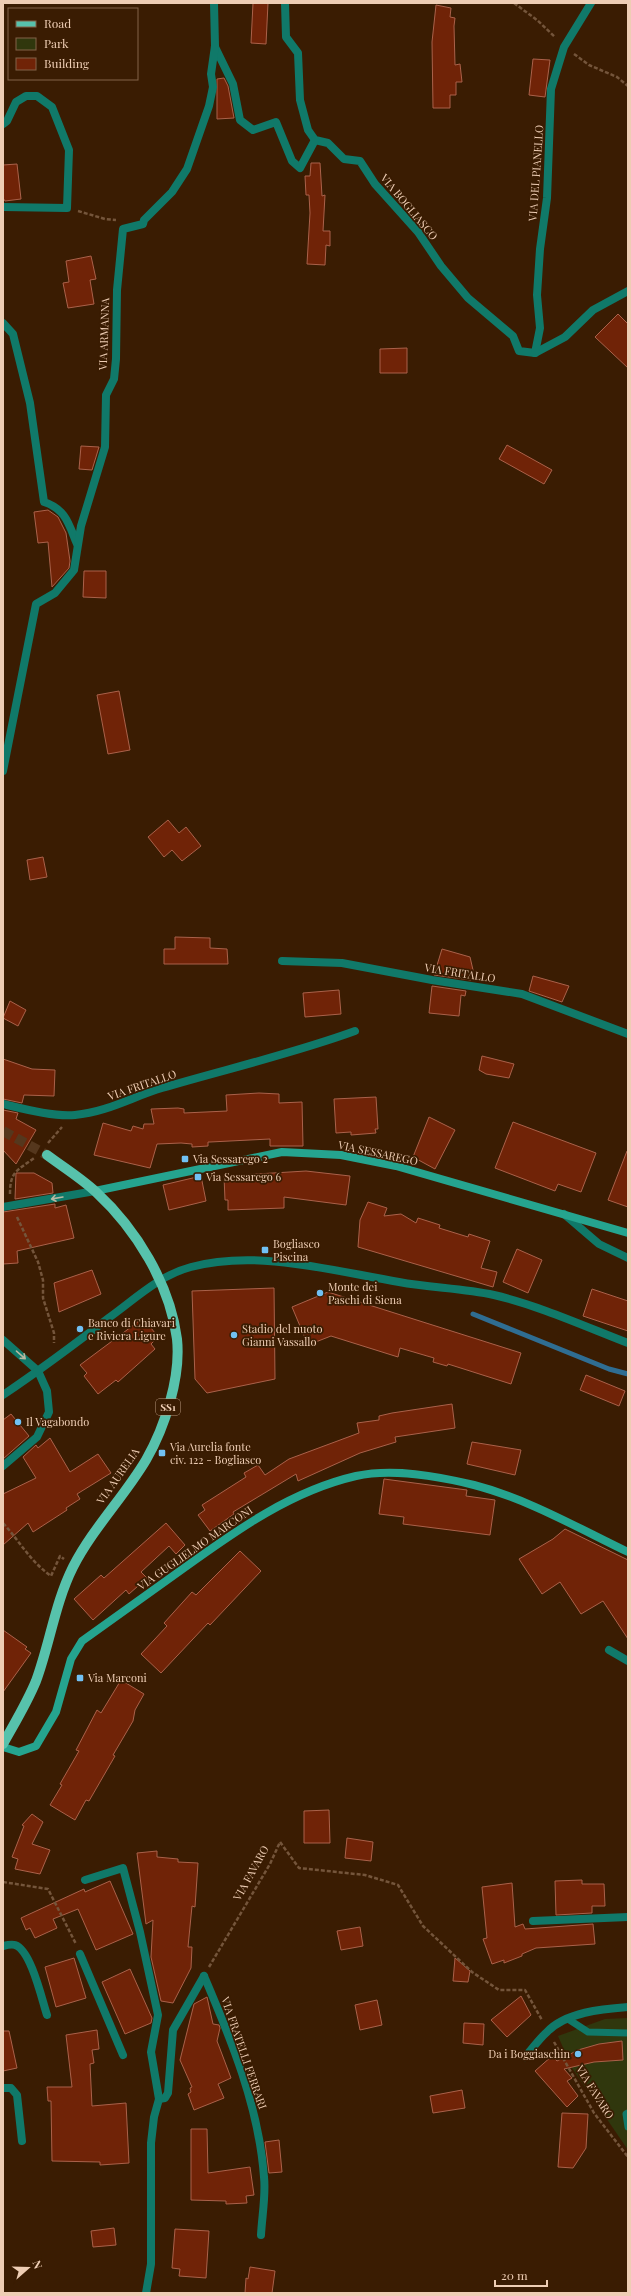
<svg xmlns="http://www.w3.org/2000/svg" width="631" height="2296" viewBox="0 0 631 2296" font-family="'Playfair Display',serif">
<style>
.green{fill:#30370d}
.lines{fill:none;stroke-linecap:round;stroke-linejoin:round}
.stream{stroke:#2f6d92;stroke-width:5}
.building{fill:#702307;stroke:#aa614a}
.primary-tunnel{stroke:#55371d;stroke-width:10;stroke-dasharray:10 5;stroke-linecap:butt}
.path{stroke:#74553b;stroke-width:2.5;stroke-dasharray:4 2;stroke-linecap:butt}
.lane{stroke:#107969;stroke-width:7}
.street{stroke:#107969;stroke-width:8}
.secondary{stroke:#25a48f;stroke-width:8}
.primary{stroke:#57c2ac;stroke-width:10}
.oneway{stroke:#b6b8a1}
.poi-dot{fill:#71c1f4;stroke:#3a1c02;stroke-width:1.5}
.labels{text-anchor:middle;stroke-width:3.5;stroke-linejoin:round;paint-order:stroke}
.shield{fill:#3a1c02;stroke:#b8987f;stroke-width:1}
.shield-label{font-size:10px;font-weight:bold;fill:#eecdb4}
.street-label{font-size:11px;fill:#eecdb4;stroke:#3a1c02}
.poi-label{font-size:11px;fill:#eecdb4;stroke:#3a1c02;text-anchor:start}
</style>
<rect width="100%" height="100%" fill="#3a1c02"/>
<!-- green -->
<polygon class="green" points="628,2018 628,2150 572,2068 558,2036 605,2019"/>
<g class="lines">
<!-- stream -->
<polyline class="stream" points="473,1314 609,1369 628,1374"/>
</g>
<!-- building -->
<g class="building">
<polygon points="253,3 268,3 266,44 251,43"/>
<polygon points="436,5 451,8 450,17 455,18 454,26 455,65 460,64 462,82 456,82 456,95 450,95 450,108 433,108 432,42"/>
<polygon points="533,59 550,60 545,97 529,95"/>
<polygon points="224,78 228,86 234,118 217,119 217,79"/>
<polygon points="311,163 320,163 322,196 325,195 323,231 330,231 330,246 326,245 325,265 307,264 310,213 309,195 306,195 305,176 310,176"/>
<polygon points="17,164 21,199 5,201 3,198 3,165"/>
<polygon points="91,256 96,279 90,280 94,304 68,308 63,283 69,282 66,261"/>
<polygon points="618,314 628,324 628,368 595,337"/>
<polygon points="407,348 407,373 380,373 380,349"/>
<polygon points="507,445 552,470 544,484 499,459"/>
<polygon points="81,446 99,447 92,470 79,469"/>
<polygon points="48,510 58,517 66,533 70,561 69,568 52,587 48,542 38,543 34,512"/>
<polygon points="84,571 106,571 106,598 83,597"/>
<polygon points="119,691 130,750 108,754 97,695"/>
<polygon points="168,820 179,833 186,827 201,846 182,861 172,850 164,857 148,837"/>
<polygon points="43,857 47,877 30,880 27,860"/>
<polygon points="175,937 210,938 210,948 227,949 228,964 164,964 164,949 175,949"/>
<polygon points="442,949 470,957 473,970 471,980 434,975"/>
<polygon points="533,976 569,986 562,1002 529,991"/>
<polygon points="432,986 466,991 465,996 461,995 459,1016 429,1013"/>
<polygon points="339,990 341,1014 305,1017 303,993"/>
<polygon points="10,1001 26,1010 18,1026 3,1018"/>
<polygon points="482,1056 514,1064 509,1078 486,1074 479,1070"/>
<polygon points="3,1059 32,1069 55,1070 54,1096 24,1095 22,1103 3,1099"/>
<polygon points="259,1093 279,1094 279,1103 302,1102 303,1146 270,1146 270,1139 210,1142 208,1142 208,1146 192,1147 192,1144 181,1143 157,1144 150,1168 94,1155 103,1123 131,1131 133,1126 143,1129 144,1124 154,1124 151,1109 178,1108 184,1109 184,1113 227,1111 226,1095"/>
<polygon points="376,1097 378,1129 375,1129 376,1133 351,1135 351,1132 336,1133 334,1099"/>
<polygon points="3,1110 18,1113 16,1119 36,1130 16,1164 3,1150"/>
<polygon points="429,1117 455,1130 435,1169 413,1157"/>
<polygon points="513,1122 596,1153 581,1192 558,1184 555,1191 495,1168"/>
<polygon points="627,1151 628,1151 628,1207 608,1200"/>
<polygon points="306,1171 350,1176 346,1205 284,1197 284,1208 228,1210 228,1200 225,1200 224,1176"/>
<polygon points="16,1173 34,1173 52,1183 53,1193 15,1199"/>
<polygon points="201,1176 206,1201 169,1210 163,1185"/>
<polygon points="368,1202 387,1208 384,1216 401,1214 416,1223 418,1218 440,1225 439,1228 468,1237 469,1234 490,1241 481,1268 497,1272 493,1287 358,1247 360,1220"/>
<polygon points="55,1204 55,1208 66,1205 74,1238 17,1251 18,1263 3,1264 3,1212"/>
<polygon points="517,1249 542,1260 528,1293 503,1282"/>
<polygon points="92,1270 101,1294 59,1312 54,1283"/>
<polygon points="274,1288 275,1379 207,1393 195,1379 192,1291"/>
<polygon points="592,1289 628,1301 628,1331 583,1316"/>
<polygon points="328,1292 521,1353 511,1384 448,1364 447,1366 433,1362 434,1358 400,1348 398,1357 331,1336 308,1345 292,1307"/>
<polygon points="143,1318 155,1333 151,1336 154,1341 151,1344 155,1349 118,1382 116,1380 98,1394 84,1376 87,1373 80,1365"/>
<polygon points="586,1375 625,1391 619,1406 580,1390"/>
<polygon points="452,1404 455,1428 395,1437 396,1442 360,1453 298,1481 296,1474 233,1512 234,1514 210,1531 198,1515 205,1510 202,1505 246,1477 244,1473 258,1465 265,1475 289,1459 359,1433 357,1423 379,1420 379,1416 392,1413"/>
<polygon points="11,1414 29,1436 3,1459 3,1420"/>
<polygon points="50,1438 70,1472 98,1454 111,1473 77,1494 80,1499 66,1508 67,1510 33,1532 28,1523 3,1545 3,1494 36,1478 23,1457 36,1445 38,1448"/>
<polygon points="472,1442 521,1450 515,1475 467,1464"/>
<polygon points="384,1479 467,1490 466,1496 495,1500 490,1535 403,1524 404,1517 379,1514"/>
<polygon points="166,1523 185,1545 176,1554 169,1546 141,1572 147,1578 129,1594 126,1590 93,1620 74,1599 101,1575 104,1578"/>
<polygon points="565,1529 628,1560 628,1639 603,1601 581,1614 560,1582 542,1594 519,1559 553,1539"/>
<polygon points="240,1551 261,1571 210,1625 208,1623 161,1673 141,1654 167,1626 164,1623 192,1592 196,1595"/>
<polygon points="3,1630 27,1647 25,1649 31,1653 3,1692"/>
<polygon points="121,1680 144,1694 135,1710 133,1721 113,1755 115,1756 89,1801 86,1800 75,1820 50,1805 62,1785 60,1784 79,1751 76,1750 86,1731 97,1710 101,1713"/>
<polygon points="329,1810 330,1843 304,1843 304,1811"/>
<polygon points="32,1814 43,1822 32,1844 50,1850 40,1874 15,1869 18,1859 12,1857 24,1826 22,1825"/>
<polygon points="347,1838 373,1842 371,1861 345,1858"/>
<polygon points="157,1851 157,1857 178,1859 178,1862 198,1863 195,1907 192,1906 188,1947 192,1947 191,1968 173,2003 161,2001 151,1957 153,1920 146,1924 137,1853"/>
<polygon points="582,1880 582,1884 604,1884 605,1906 592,1906 592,1913 556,1915 555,1881"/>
<polygon points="110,1881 133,1934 96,1950 78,1909 53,1919 57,1928 35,1938 30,1928 26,1930 21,1918 84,1889 85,1892"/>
<polygon points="512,1883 515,1927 523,1924 525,1929 593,1924 595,1944 536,1948 522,1954 522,1956 504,1963 504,1960 492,1964 483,1939 487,1938 482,1887"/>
<polygon points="360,1927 363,1946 341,1950 337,1931"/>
<polygon points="74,1958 86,1998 56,2007 45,1967"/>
<polygon points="455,1958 470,1971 468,1982 453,1981"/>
<polygon points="130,1969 152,2018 151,2023 125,2034 102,1982"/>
<polygon points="521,1996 531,2015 507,2037 491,2020"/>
<polygon points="207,1997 213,2024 219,2025 220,2028 217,2041 231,2078 218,2084 224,2098 194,2110 188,2094 191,2092 190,2088 192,2087 180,2060 194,2004"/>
<polygon points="377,2000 382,2025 360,2030 355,2005"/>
<polygon points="464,2023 484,2024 483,2045 463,2043"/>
<polygon points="97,2030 99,2049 92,2050 94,2063 90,2064 92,2106 126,2103 129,2163 100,2165 100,2162 52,2161 51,2101 48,2101 47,2087 72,2087 66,2035"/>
<polygon points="3,2031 9,2031 17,2068 3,2071"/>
<polygon points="622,2041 623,2060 594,2062 564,2069 572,2078 567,2081 578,2096 567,2107 535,2071 552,2056 557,2061 578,2050 599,2044"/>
<polygon points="462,2090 465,2108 433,2113 430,2096"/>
<polygon points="562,2113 588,2114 586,2148 573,2168 558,2167"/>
<polygon points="191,2129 207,2129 208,2173 250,2167 254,2195 246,2196 247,2203 226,2204 226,2201 191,2200"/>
<polygon points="279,2140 282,2172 269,2173 265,2142"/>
<polygon points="114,2228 116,2245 93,2247 91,2231"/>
<polygon points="175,2229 209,2231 206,2278 179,2276 180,2269 172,2268"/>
<polygon points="250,2267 275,2271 272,2293 245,2293 246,2278 248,2279"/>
</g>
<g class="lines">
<!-- primary-tunnel -->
<polyline class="primary-tunnel" points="3,1131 47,1155"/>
<!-- path -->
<g class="path">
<polyline points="514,3 537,20 555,37"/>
<polyline points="574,54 589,65 617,77 628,86"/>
<polyline points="78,211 105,219 116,220"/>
<polyline points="48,1143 62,1127"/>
<path d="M10 1194C10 1171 17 1171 34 1158"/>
<polyline points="17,1217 38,1262 43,1280 43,1298 54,1333 54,1343"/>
<path d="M3 1523C21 1543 29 1560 51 1576L60 1556 64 1559"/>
<polyline points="3,1882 48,1889 76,1944"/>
<polyline points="209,1967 270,1864 280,1842 299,1868 365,1875 398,1885 423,1926 472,1972 499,1990 525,1990 542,2020"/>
<polyline points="554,2042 594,2113 628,2157"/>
</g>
<!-- lane -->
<g class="lane">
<polyline points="568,2019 588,2032 628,2033"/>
<polyline points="628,2113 626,2114 628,2127"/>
</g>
<!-- street -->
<g class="street">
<polyline points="285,3 286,37 298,53 300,100 308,130 315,140 328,143 344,159 360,161 375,184 418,232 441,266 468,298 513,336 519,351 535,353 565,337 593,310 628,291"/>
<polyline points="215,47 233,84 240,120 253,130 276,122 292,161 300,168 315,140"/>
<polyline points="3,124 7,121 16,102 26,96 37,96 52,107 69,150 67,208 3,207"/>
<path d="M3 323 13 334 30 403 44 502C66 509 69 525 77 544"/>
<polyline points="535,353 540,328 537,295 540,249 547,198 551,89 564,47 591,3"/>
<polyline points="3,771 36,604 55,593 74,570 81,526 105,447 106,395 114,379 116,359 117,290 123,229 143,224 144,220 172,192 187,169 209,106 213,87 211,74 215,46 214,3"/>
<polyline points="282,961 342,963 432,980 522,994 628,1034"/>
<path d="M3 1104C24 1109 54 1117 75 1115 107 1112 132 1097 162 1088 226 1069 292 1054 355 1031"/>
<polyline points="3,1207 95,1191"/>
<polyline points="564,1214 599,1244 628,1258"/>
<polyline points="3,1340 38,1371 47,1391 49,1412 37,1437 3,1466"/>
<path d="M3 1395C40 1370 75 1344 110 1317 135 1299 160 1275 191 1267 257 1249 333 1271 399 1282 431 1288 462 1288 494 1295 540 1306 584 1326 628 1343"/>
<polyline points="609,1650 628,1661"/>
<polyline points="85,1880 123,1868 140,1932 158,2015 151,2052 159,2099 154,2117 151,2143 151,2264 146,2293"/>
<polyline points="533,1921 628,1917"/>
<path d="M3 1946C7 1945 12 1944 15 1945 31 1950 42 2000 47 2015"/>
<polyline points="80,1954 123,2055"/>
<path d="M204 1976C231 2039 259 2107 264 2177 266 2195 262 2216 261 2235"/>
<path d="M525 2057C532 2049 539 2039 547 2032 566 2012 602 2009 628 2007"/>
<polyline points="3,2088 11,2088 17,2095 22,2141"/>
<polyline points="159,2099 165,2098 168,2093 173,2030 204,1976"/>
</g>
<!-- secondary -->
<g class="secondary">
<polyline points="95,1191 282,1152 341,1155 396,1166 628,1233"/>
<path d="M3 1747 19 1752 36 1746 56 1712 71 1659 82 1641C116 1617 150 1592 184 1568 237 1530 291 1491 356 1476 393 1468 437 1476 474 1485 528 1499 578 1528 628 1552"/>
</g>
<!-- primary -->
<path class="primary" d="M3 1744C14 1724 27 1703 36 1681 50 1643 55 1603 73 1567 93 1528 124 1497 146 1460 165 1427 181 1377 177 1339 170 1284 136 1229 96 1192 81 1178 63 1167 47 1155"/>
</g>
<!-- one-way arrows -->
<defs><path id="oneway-shaft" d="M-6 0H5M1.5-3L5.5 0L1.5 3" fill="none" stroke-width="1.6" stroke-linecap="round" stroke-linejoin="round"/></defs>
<g class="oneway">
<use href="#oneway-shaft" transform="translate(57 1198) rotate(170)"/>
<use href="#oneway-shaft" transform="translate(21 1355) rotate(41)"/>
</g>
<!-- markers -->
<g class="poi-dot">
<rect x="181" y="1155" width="8" height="8" rx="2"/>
<rect x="194" y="1173" width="8" height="8" rx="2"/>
<rect x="261" y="1246" width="8" height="8" rx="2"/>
<circle cx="320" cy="1293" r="4"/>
<circle cx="80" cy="1329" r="4"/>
<circle cx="234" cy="1335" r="4"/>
<circle cx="18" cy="1422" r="4"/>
<rect x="158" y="1449" width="8" height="8" rx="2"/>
<rect x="76" y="1674" width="8" height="8" rx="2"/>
<circle cx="578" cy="2054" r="4"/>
</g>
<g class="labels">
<!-- shield labels -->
<rect class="shield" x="156" y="1399" width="24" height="16" rx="3"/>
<g class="shield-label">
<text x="168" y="1411">SS1</text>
</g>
<!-- street labels -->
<g class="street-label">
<text transform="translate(536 173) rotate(-86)" y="4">VIA DEL PIANELLO</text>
<text transform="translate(409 207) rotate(50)" y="4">VIA BOGLIASCO</text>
<text transform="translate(104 334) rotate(-88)" y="4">VIA ARMANNA</text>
<text transform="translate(460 973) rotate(9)" y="4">VIA FRITALLO</text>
<text transform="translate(142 1085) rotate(-19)" y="4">VIA FRITALLO</text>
<text transform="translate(378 1153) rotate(12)" y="4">VIA SESSAREGO</text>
<text transform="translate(118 1476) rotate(-55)" y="4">VIA AURELIA</text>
<text transform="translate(195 1548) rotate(-35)" y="4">VIA GUGLIELMO MARCONI</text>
<text transform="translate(251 1873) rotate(-61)" y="4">VIA FAVARO</text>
<text transform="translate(244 2053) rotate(71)" y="4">VIA FRATELLI FERRARI</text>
<text transform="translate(595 2092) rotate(58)" y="4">VIA FAVARO</text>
</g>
<!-- poi labels -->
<g class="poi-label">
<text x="193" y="1163">Via Sessarego 2</text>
<text x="206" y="1181">Via Sessarego 6</text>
<text x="273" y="1248">Bogliasco<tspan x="273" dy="13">Piscina</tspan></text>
<text x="328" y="1291">Monte dei<tspan x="328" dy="13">Paschi di Siena</tspan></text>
<text x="88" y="1327">Banco di Chiavari<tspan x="88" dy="13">e Riviera Ligure</tspan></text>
<text x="242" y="1333">Stadio del nuoto<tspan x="242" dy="13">Gianni Vassallo</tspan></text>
<text x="26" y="1426">Il Vagabondo</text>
<text x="170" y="1451">Via Aurelia fonte<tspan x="170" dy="13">civ. 122 - Bogliasco</tspan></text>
<text x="88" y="1682">Via Marconi</text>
<text x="570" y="2058" text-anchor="end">Da i Boggiaschin</text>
</g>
</g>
<!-- border -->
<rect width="631" height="2296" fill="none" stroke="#eecdb4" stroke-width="8"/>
<!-- legend -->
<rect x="8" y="8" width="130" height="72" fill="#3a1c02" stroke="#826349"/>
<rect x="16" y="21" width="20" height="6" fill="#57c2ac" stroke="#826349"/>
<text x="44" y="28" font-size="12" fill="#eecdb4">Road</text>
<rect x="16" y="38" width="20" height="12" fill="#30370d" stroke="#826349"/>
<text x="44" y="48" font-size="12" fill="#eecdb4">Park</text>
<rect x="16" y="58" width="20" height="12" fill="#702307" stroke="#826349"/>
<text x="44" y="68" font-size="12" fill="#eecdb4">Building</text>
<!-- north arrow -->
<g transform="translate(28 2268) rotate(70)" stroke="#3a1c02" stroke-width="3" paint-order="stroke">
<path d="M0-3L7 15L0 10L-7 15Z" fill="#eecdb4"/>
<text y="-6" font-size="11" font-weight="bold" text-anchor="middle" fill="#eecdb4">N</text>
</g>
<!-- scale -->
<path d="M495 2280v6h52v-6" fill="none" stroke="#eecdb4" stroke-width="2"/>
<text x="501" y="2280" font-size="12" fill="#eecdb4" stroke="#3a1c02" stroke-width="3" paint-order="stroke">20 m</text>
</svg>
